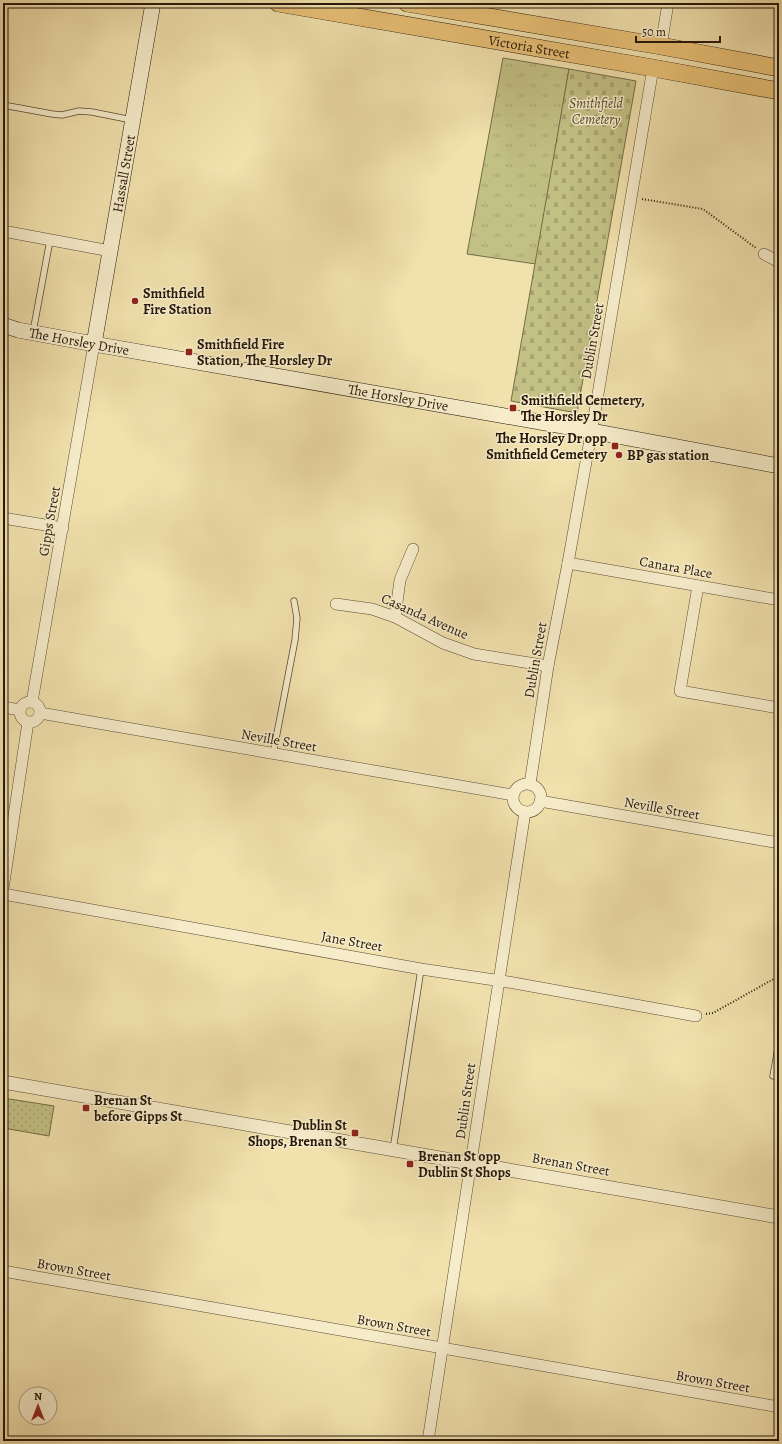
<svg xmlns="http://www.w3.org/2000/svg" width="782" height="1444" viewBox="0 0 782 1444" font-family="Alegreya,serif">
<style>
.grass{fill:url(#grass-tufts);stroke:#746c47}
.cemetery{fill:url(#cemetery-stones);stroke:#746c47}
.park{fill:url(#park-dots);stroke:#746c47}
.lines{fill:none;stroke-linecap:round;stroke-linejoin:round}
.service-casing{stroke:#594a33;stroke-width:7}
.minor-casing{stroke:#594a33;stroke-width:12}
.tertiary-casing{stroke:#594a33;stroke-width:14}
.secondary-casing{stroke:#26180a;stroke-width:16}
.primary-casing{stroke:#26180a;stroke-width:18}
.path{stroke:#26180a;stroke-width:2;stroke-dasharray:1 2;stroke-linecap:butt}
.service{stroke:#f6ecca;stroke-width:5.5}
.minor{stroke:#f6ecca;stroke-width:11}
.tertiary{stroke:#f6ecca;stroke-width:13}
.secondary{stroke:#f6ecca;stroke-width:15}
.primary{stroke:#e8c076;stroke-width:17}
.poi-dot{fill:#8f2418;stroke:#f6ecca;stroke-width:1.5}
.labels{text-anchor:middle;stroke-width:3;stroke-linejoin:round;paint-order:stroke}
.street-label{font-size:14px;fill:#26180a;stroke:#f6ecca}
.park-label{font-size:14px;font-style:italic;fill:#554a2f;stroke:#f6ecca}
.poi-label{font-size:14px;font-weight:bold;fill:#26180a;stroke:#f6ecca;text-anchor:start}
</style>
<defs>
<pattern id="grass-tufts" width="24" height="20" patternUnits="userSpaceOnUse"><rect width="24" height="20" fill="#c2c084"/><path d="M3 7l-1-3M5 7V3M7 7l1-3M15 17l-1-3M17 17v-4M19 17l1-3" fill="none" stroke="#a7a471"/></pattern>
<pattern id="cemetery-stones" width="16" height="16" patternUnits="userSpaceOnUse"><rect width="16" height="16" fill="#c2c084"/><path d="M2 7V4a2 2 0 0 1 4 0v3zM10 15v-3a2 2 0 0 1 4 0v3z" fill="#a7a471"/></pattern>
<pattern id="park-dots" width="8" height="8" patternUnits="userSpaceOnUse"><rect width="8" height="8" fill="#c2c084"/><path d="M2 2h.1M6 6h.1" fill="none" stroke="#a7a471" stroke-width="1.8" stroke-linecap="round"/></pattern>
</defs>
<rect width="100%" height="100%" fill="#f1e1ad"/>
<filter id="stains"><feTurbulence type="fractalNoise" baseFrequency=".005" numOctaves="4"/><feColorMatrix values="0 0 0 0 .2 0 0 0 0 .09 0 0 0 0 .02 0 0 0 .5 -.17"/></filter>
<radialGradient id="worn" r=".72"><stop offset=".6" stop-color="#630" stop-opacity="0"/><stop offset="1" stop-color="#630" stop-opacity=".3"/></radialGradient>
<!-- grass -->
<polygon class="grass" points="503,58 569,69 536,264 467,254"/>
<!-- cemetery -->
<polygon class="cemetery" points="569,69 636,81 577,413 511,401"/>
<!-- park -->
<polygon class="park" points="3,1098 54,1106 49,1136 3,1128"/>
<g class="lines">
<defs>
<g id="service">
<polyline points="3,105 52,114 62,115 79,111 92,112 132,120"/>
<polyline points="33,332 50,240"/>
<polyline points="273,754 295,640 297,618 294,601"/>
<polyline points="773,1076 779,1042"/>
<polyline points="393,1150 421,969"/>
</g>
<g id="minor">
<polyline points="661,46 668,3"/>
<polyline points="3,231 110,251"/>
<polyline points="764,254 779,262"/>
<polyline points="3,518 63,528"/>
<polyline points="568,563 779,600"/>
<polyline points="698,586 680,691 779,708"/>
<polyline points="336,604 372,609 395,617 443,643 474,654 548,666"/>
<polyline points="395,617 400,580 413,549"/>
<circle cx="30" cy="712" r="10"/>
<polyline points="32,702 94,344"/>
<polyline points="3,707 20,710"/>
<polyline points="40,713 513,795"/>
<polyline points="530,784 548,666 568,563 597,400 653,68"/>
<circle cx="527" cy="798" r="14"/>
<polyline points="540,801 779,843"/>
<polyline points="3,889 28,722"/>
<polyline points="3,894 421,969 508,982 696,1016"/>
<polyline points="3,1271 779,1407"/>
<polyline points="428,1441 525,812"/>
</g>
<polyline id="tertiary" points="3,1082 779,1217"/>
<g id="secondary">
<path id="s1" d="M3 325 18 330 94 344 591 431 779 466"/>
<path id="s2" d="M94 344 153 3"/>
</g>
<g id="primary">
<path id="s3" d="M278 3 653 68 779 91"/>
<polyline points="407,3 661,46 779,68"/>
</g>
</defs>
<!-- service casing -->
<use href="#service" class="service-casing"/>
<!-- minor casing -->
<use href="#minor" class="minor-casing"/>
<!-- tertiary casing -->
<use href="#tertiary" class="tertiary-casing"/>
<!-- secondary casing -->
<use href="#secondary" class="secondary-casing"/>
<!-- primary casing -->
<use href="#primary" class="primary-casing"/>
<!-- path -->
<g class="path">
<polyline points="642,199 703,209 756,248"/>
<polyline points="706,1014 713,1013 779,976"/>
</g>
<!-- service -->
<use href="#service" class="service"/>
<!-- minor -->
<use href="#minor" class="minor"/>
<!-- tertiary -->
<use href="#tertiary" class="tertiary"/>
<!-- secondary -->
<use href="#secondary" class="secondary"/>
<!-- primary -->
<use href="#primary" class="primary"/>
</g>
<!-- markers -->
<g class="poi-dot">
<circle cx="135" cy="301" r="4"/>
<rect x="185" y="348" width="8" height="8" rx="2"/>
<rect x="509" y="404" width="8" height="8" rx="2"/>
<rect x="611" y="442" width="8" height="8" rx="2"/>
<circle cx="619" cy="455" r="4"/>
<rect x="82" y="1104" width="8" height="8" rx="2"/>
<rect x="351" y="1129" width="8" height="8" rx="2"/>
<rect x="406" y="1160" width="8" height="8" rx="2"/>
</g>
<g class="labels">
<!-- street labels -->
<g class="street-label">
<text dy="5" stroke="none"><textPath href="#s3" startOffset="255">Victoria Street</textPath></text>
<text dy="5" stroke="none"><textPath href="#s2" startOffset="173">Hassall Street</textPath></text>
<text dy="5" stroke="none"><textPath href="#s1" startOffset="78">The Horsley Drive</textPath></text>
<text transform="translate(592 341) rotate(-80)" y="5">Dublin Street</text>
<text dy="5" stroke="none"><textPath href="#s1" startOffset="402">The Horsley Drive</textPath></text>
<text transform="translate(49 521) rotate(-80)" y="5">Gipps Street</text>
<text transform="translate(676 567) rotate(10)" y="5">Canara Place</text>
<text transform="translate(425 616) rotate(24)" y="5">Casanda Avenue</text>
<text transform="translate(535 660) rotate(-80)" y="5">Dublin Street</text>
<text transform="translate(279 740) rotate(10)" y="5">Neville Street</text>
<text transform="translate(662 808) rotate(10)" y="5">Neville Street</text>
<text transform="translate(352 941) rotate(10)" y="5">Jane Street</text>
<text transform="translate(465 1101) rotate(-82)" y="5">Dublin Street</text>
<text transform="translate(571 1164) rotate(10)" y="5">Brenan Street</text>
<text transform="translate(74 1269) rotate(10)" y="5">Brown Street</text>
<text transform="translate(394 1325) rotate(10)" y="5">Brown Street</text>
<text transform="translate(713 1381) rotate(10)" y="5">Brown Street</text>
</g>
<!-- park labels -->
<g class="park-label">
<text x="596" y="108">Smithfield<tspan x="596" dy="16">Cemetery</tspan></text>
</g>
<!-- poi labels -->
<g class="poi-label">
<text x="143" y="298">Smithfield<tspan x="143" dy="16">Fire Station</tspan></text>
<text x="197" y="349">Smithfield Fire<tspan x="197" dy="16">Station, The Horsley Dr</tspan></text>
<text x="521" y="405">Smithfield Cemetery,<tspan x="521" dy="16">The Horsley Dr</tspan></text>
<text x="607" y="443" text-anchor="end">The Horsley Dr opp<tspan x="607" dy="16">Smithfield Cemetery</tspan></text>
<text x="627" y="460">BP gas station</text>
<text x="94" y="1105">Brenan St<tspan x="94" dy="16">before Gipps St</tspan></text>
<text x="347" y="1130" text-anchor="end">Dublin St<tspan x="347" dy="16">Shops, Brenan St</tspan></text>
<text x="418" y="1161">Brenan St opp<tspan x="418" dy="16">Dublin St Shops</tspan></text>
</g>
</g>
<!-- margin -->
<rect width="782" height="1444" fill="none" stroke="#f1e1ad" stroke-width="16"/>
<rect x="4" y="4" width="774" height="1436" fill="none" stroke="#26180a" stroke-width="2"/>
<rect x="8" y="8" width="766" height="1428" fill="none" stroke="#26180a"/>
<!-- north arrow -->
<g transform="translate(38 1406)"><circle r="19" fill="#f6ecca" stroke="#a3977d"/>
<path d="M0-3L7 15L0 10L-7 15Z" fill="#8f2418"/>
<text y="-6" font-size="11" font-weight="bold" text-anchor="middle" fill="#26180a">N</text>
</g>
<!-- scale -->
<path d="M636 36v6h84v-6" fill="none" stroke="#26180a" stroke-width="2"/>
<text x="642" y="36" font-size="12" fill="#26180a" stroke="#f6ecca" stroke-width="3" paint-order="stroke">50 m</text>
<rect width="100%" height="100%" filter="url(#stains)"/>
<rect width="100%" height="100%" fill="url(#worn)"/>
</svg>
